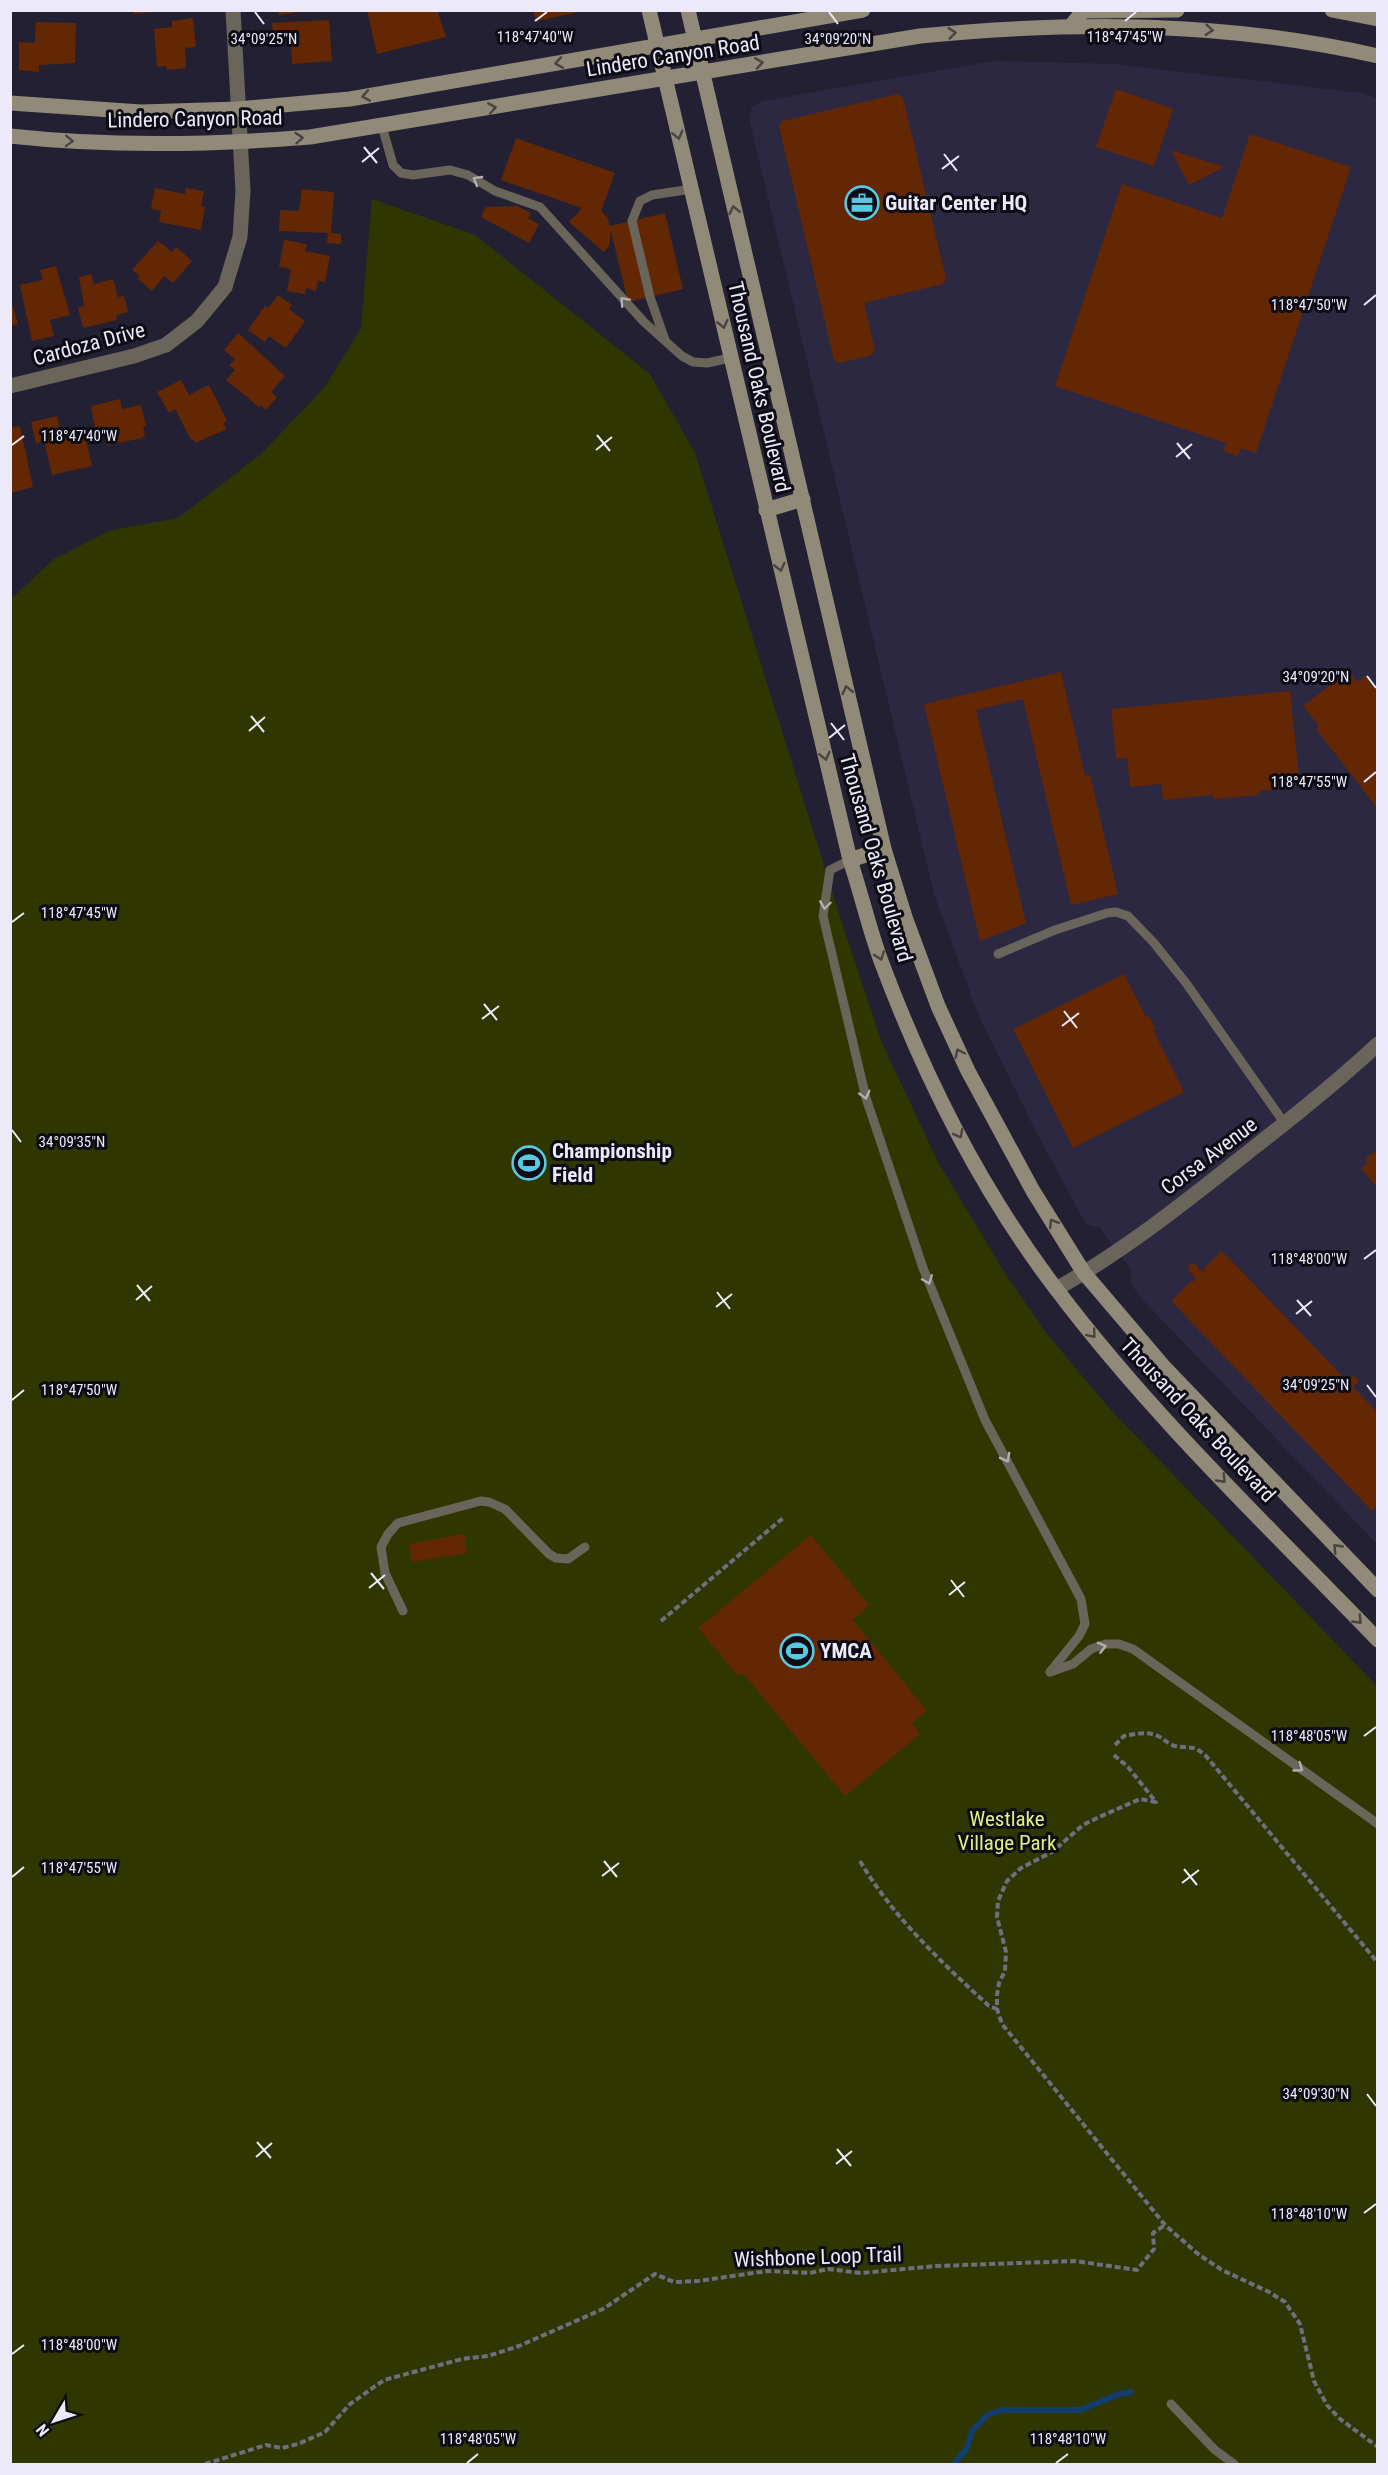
<svg xmlns="http://www.w3.org/2000/svg" width="1388" height="2475" viewBox="0 0 1388 2475" font-family="'Roboto Condensed',sans-serif">
<style>
.built{fill:#2c2842}
.green{fill:#303600}
.lines{fill:none;stroke-linecap:round;stroke-linejoin:round}
.stream{stroke:#123d6f;stroke-width:6}
.building{fill:#642703}
.path{stroke:#6f6d7f;stroke-width:4;stroke-dasharray:6 3;stroke-linecap:butt}
.service{stroke:#6a655a;stroke-width:9}
.minor{stroke:#6a655a;stroke-width:15}
.secondary{stroke:#928a79;stroke-width:15}
.oneway{stroke:#494441}
.oneway2{stroke:#b2aeb1}
.ticks{fill:none;stroke:#eceaf9;stroke-width:2}
.labels{text-anchor:middle;stroke-width:6;stroke-linejoin:round;paint-order:stroke}
.street-label{font-size:21px;fill:#eceaf9;stroke:#0d0b14}
.poi-label{font-size:21px;font-weight:bold;fill:#eceaf9;stroke:#0d0b14;text-anchor:start}
.park-label{font-size:21px;fill:#dfef88;stroke:#0d0b14}
.ticks-label{font-size:15px;text-anchor:middle;fill:#eceaf9;stroke:#0d0b14;stroke-width:6;stroke-linejoin:round;paint-order:stroke}
</style>
<rect width="100%" height="100%" fill="#232034"/>
<!-- built -->
<polygon class="built" points="993,61 1113,64 1361,93 1377,98 1377,1544 1140,1297 1131,1284 1131,1270 1100,1228 1086,1224 1034,1128 978,1014 934,894 749,118 752,107 763,101"/>
<!-- green -->
<polygon class="green" points="372,199 475,235 650,374 695,453 842,923 882,1043 938,1162 1008,1278 1047,1334 1110,1409 1377,1686 1377,2464 11,2464 11,599 54,559 111,530 178,518 261,454 324,388 361,328"/>
<g class="lines">
<!-- stream -->
<polyline class="stream" points="954,2464 967,2448 972,2431 987,2415 1002,2410 1080,2410 1119,2394 1131,2392"/>
</g>
<!-- building -->
<g class="building">
<polygon points="134,10 155,10 155,12 134,14"/>
<polygon points="278,10 295,10 295,13 279,15"/>
<polygon points="367,10 443,10 438,13 446,37 377,54"/>
<polygon points="533,10 584,10 584,11 536,21"/>
<polygon points="193,18 196,47 185,48 186,68 167,70 166,66 157,67 154,29 172,27 172,21"/>
<polygon points="329,20 332,61 292,64 291,43 274,44 272,23"/>
<polygon points="36,22 76,23 75,63 39,65 39,72 19,70 19,42 35,43"/>
<polygon points="1116,89 1173,109 1154,166 1096,147"/>
<polygon points="898,94 903,98 946,279 943,284 864,303 875,350 872,355 839,363 834,360 779,126 782,121"/>
<polygon points="1250,134 1351,167 1256,453 1241,448 1238,456 1223,451 1226,443 1055,386 1122,184 1222,218"/>
<polygon points="516,138 615,173 601,211 607,217 610,226 665,213 683,289 628,302 611,231 609,246 604,252 569,222 582,208 501,180"/>
<polygon points="1171,150 1224,167 1189,185"/>
<polygon points="155,188 185,194 186,188 204,191 201,206 205,207 201,230 159,222 161,211 151,209"/>
<polygon points="302,189 334,192 331,233 341,234 341,244 327,243 328,233 279,231 280,210 299,211"/>
<polygon points="517,206 531,213 528,218 539,224 529,243 481,217 486,207"/>
<polygon points="284,240 307,244 305,251 330,256 325,282 318,281 316,291 306,288 305,294 287,291 291,270 279,266"/>
<polygon points="158,241 172,252 176,247 192,261 173,283 164,276 152,291 138,279 140,276 132,270"/>
<polygon points="56,266 70,315 50,320 54,336 32,341 20,285 43,280 40,270"/>
<polygon points="91,274 94,284 113,279 118,297 124,296 128,312 116,315 117,320 83,328 78,308 84,306 79,277"/>
<polygon points="278,295 292,305 289,309 305,321 286,348 269,336 265,342 248,330 265,306 268,308"/>
<polygon points="10,297 18,324 10,326"/>
<polygon points="238,333 285,376 271,392 277,397 266,410 261,405 259,407 226,380 235,370 229,365 235,359 224,350"/>
<polygon points="181,380 189,395 209,385 227,421 223,423 227,429 195,443 193,439 191,440 175,409 169,413 157,392"/>
<polygon points="120,399 122,409 141,405 146,426 143,426 145,436 142,437 143,438 107,445 103,426 95,428 91,406"/>
<polygon points="57,416 61,432 83,427 92,466 52,475 44,441 36,443 31,422"/>
<polygon points="20,426 33,487 10,493 10,428"/>
<polygon points="1349,671 1357,682 1366,676 1378,692 1378,809 1316,729 1319,726 1303,706"/>
<polygon points="1061,672 1085,776 1090,775 1118,894 1071,905 1023,699 976,710 1026,923 980,941 924,704"/>
<polygon points="1290,691 1300,786 1260,791 1260,795 1214,799 1214,795 1163,800 1161,784 1130,787 1127,758 1116,759 1111,709"/>
<polygon points="1124,974 1146,1017 1149,1016 1156,1029 1153,1030 1184,1092 1073,1148 1013,1029"/>
<polygon points="1378,1149 1378,1189 1361,1168 1368,1163 1365,1159"/>
<polygon points="1222,1251 1347,1381 1353,1375 1359,1381 1353,1387 1378,1413 1378,1506 1372,1511 1171,1301 1192,1280 1194,1282 1196,1279 1188,1270 1189,1265 1194,1263 1203,1273 1205,1271 1203,1269"/>
<polygon points="464,1534 467,1553 412,1562 409,1544"/>
<polygon points="811,1535 869,1605 853,1620 927,1711 912,1723 920,1734 845,1796 743,1673 738,1676 698,1628"/>
</g>
<g class="lines">
<!-- path -->
<g class="path">
<polyline points="661,1621 783,1518"/>
<path d="M1115 1745 1124 1736C1135 1734 1147 1731 1158 1736 1164 1739 1168 1744 1175 1746 1190 1749 1193 1744 1206 1756L1378 1963"/>
<polyline points="1114,1755 1128,1767 1156,1802 1140,1799 1097,1818 1083,1825 1052,1852 1021,1868 1007,1881 998,1901 997,1917 1006,1952 1005,1971 999,1983 997,1995 997,2009 1002,2024 1165,2225 1198,2254 1222,2270 1269,2292 1285,2302 1300,2324 1314,2381 1327,2405 1340,2419 1378,2447"/>
<path d="M860 1861C893 1917 941 1962 989 2006L997 2009"/>
<polyline points="205,2464 266,2445 282,2448 298,2444 325,2432 350,2404 384,2380 462,2359 488,2356 519,2346 603,2309 655,2274 674,2282 698,2281 767,2271 810,2273 828,2269 861,2273 936,2266 1075,2261 1137,2270 1154,2249 1153,2233 1165,2225"/>
</g>
<!-- service -->
<g class="service">
<polyline points="382,126 393,165 401,173 413,175 450,170 468,175 495,191 540,207 644,322 682,356 693,362 707,363 730,358"/>
<polyline points="665,340 650,297 632,221 640,201 652,195 692,189"/>
<polyline points="850,860 830,870 823,916 866,1098 923,1268 985,1420 1081,1599 1085,1624 1079,1636 1050,1672"/>
<polyline points="998,954 1055,930 1107,913 1116,912 1128,916 1154,943 1186,983 1285,1124"/>
<polyline points="403,1611 385,1573 381,1547 388,1534 398,1523 481,1501 489,1502 505,1509 549,1554 556,1558 568,1559 585,1547"/>
<polyline points="1050,1672 1073,1664 1091,1649 1106,1644 1119,1644 1133,1649 1378,1824"/>
<polyline points="1171,2404 1215,2450 1234,2464"/>
</g>
<!-- minor -->
<g class="minor">
<polyline points="10,386 134,356 166,345 197,321 225,287 240,237 243,191 233,10"/>
<path d="M1056 1289C1126 1250 1189 1199 1252 1149 1296 1115 1337 1082 1378 1044"/>
</g>
<!-- secondary -->
<g class="secondary">
<path d="M649 10 850 860C861 893 869 928 881 961 924 1076 982 1192 1057 1290 1152 1416 1268 1526 1378 1640"/>
<polyline points="688,10 884,849 905,917 938,1006 968,1071 1033,1191 1084,1273 1165,1368 1378,1590"/>
<polyline points="1332,10 1378,19"/>
<polyline points="1071,26 1083,11 1177,10"/>
<polyline points="10,103 141,112 238,109 350,99 863,10"/>
<path d="M10 136C110 147 211 145 310 137L920 36C1076 21 1223 21 1378 56"/>
<polyline points="766,510 803,499"/>
<polyline points="850,860 884,849"/>
</g>
</g>
<!-- one-way arrows -->
<defs><path id="oneway-chevron" d="M-2-3.5L2.5 0L-2 3.5" fill="none" stroke-width="1.6" stroke-linecap="round" stroke-linejoin="round" transform="scale(1.5)"/></defs>
<g class="oneway">
<use href="#oneway-chevron" transform="translate(1209 30) rotate(5)"/>
<use href="#oneway-chevron" transform="translate(952 33) rotate(-6)"/>
<use href="#oneway-chevron" transform="translate(559 63) rotate(170)"/>
<use href="#oneway-chevron" transform="translate(759 63) rotate(-9)"/>
<use href="#oneway-chevron" transform="translate(366 96) rotate(170)"/>
<use href="#oneway-chevron" transform="translate(492 108) rotate(-10)"/>
<use href="#oneway-chevron" transform="translate(678 135) rotate(76)"/>
<use href="#oneway-chevron" transform="translate(299 138) rotate(-5)"/>
<use href="#oneway-chevron" transform="translate(69 141) rotate(2)"/>
<use href="#oneway-chevron" transform="translate(734 210) rotate(-103)"/>
<use href="#oneway-chevron" transform="translate(723 324) rotate(77)"/>
<use href="#oneway-chevron" transform="translate(780 567) rotate(77)"/>
<use href="#oneway-chevron" transform="translate(847 690) rotate(-103)"/>
<use href="#oneway-chevron" transform="translate(825 756) rotate(77)"/>
<use href="#oneway-chevron" transform="translate(880 956) rotate(71)"/>
<use href="#oneway-chevron" transform="translate(959 1053) rotate(-115)"/>
<use href="#oneway-chevron" transform="translate(959 1134) rotate(62)"/>
<use href="#oneway-chevron" transform="translate(1053 1223) rotate(-122)"/>
<use href="#oneway-chevron" transform="translate(1092 1334) rotate(51)"/>
<use href="#oneway-chevron" transform="translate(1222 1479) rotate(46)"/>
<use href="#oneway-chevron" transform="translate(1337 1548) rotate(-134)"/>
<use href="#oneway-chevron" transform="translate(1358 1620) rotate(46)"/>
</g>
<g class="oneway2">
<use href="#oneway-chevron" transform="translate(477 180) rotate(-150)"/>
<use href="#oneway-chevron" transform="translate(624 301) rotate(-133)"/>
<use href="#oneway-chevron" transform="translate(825 905) rotate(98)"/>
<use href="#oneway-chevron" transform="translate(865 1095) rotate(75)"/>
<use href="#oneway-chevron" transform="translate(928 1280) rotate(68)"/>
<use href="#oneway-chevron" transform="translate(1006 1458) rotate(62)"/>
<use href="#oneway-chevron" transform="translate(1102 1647) rotate(-14)"/>
<use href="#oneway-chevron" transform="translate(1299 1768) rotate(36)"/>
</g>
<!-- ticks -->
<path class="ticks" d="M255 12 264 24M829 12 838 24M535 21 547 12M1125 21 1136 12M364 147 377 163M944 154 957 171M362 162 379 148M942 169 959 156M1364 305 1376 295M597 435 610 451M1177 443 1190 459M12 445 24 436M596 450 612 437M1176 457 1192 444M1367 676 1376 688M251 716 264 732M831 723 844 740M249 731 265 717M829 738 845 725M1364 782 1376 772M12 922 24 913M484 1004 497 1020M1064 1011 1077 1028M482 1019 499 1006M1062 1026 1079 1013M12 1130 21 1142M1364 1259 1376 1250M137 1285 150 1301M717 1292 730 1309M136 1300 152 1286M1297 1300 1311 1316M716 1307 732 1294M1296 1314 1312 1301M1367 1385 1376 1397M12 1400 24 1390M371 1573 384 1589M951 1580 964 1597M369 1588 385 1575M949 1595 965 1582M1364 1736 1376 1727M604 1861 617 1877M1184 1869 1197 1885M602 1876 619 1863M12 1877 24 1867M1182 1883 1199 1870M1367 2094 1376 2106M257 2142 271 2158M837 2149 851 2166M256 2157 272 2143M836 2164 852 2151M1364 2213 1376 2204M12 2354 24 2345M467 2463 478 2454M1056 2463 1068 2454"/>
<!-- icons -->
<defs>
<symbol id="office-ring" viewBox="-11 -11 22 22"><circle r="9.5" fill="#0d0b14" stroke="#57c9e1" stroke-width="1.5"/><path d="M-6-3h4V-5.5h4V-3h4V5H-6ZM-1-4.5V-3h2v-1.5ZM-6 0V1H6V0Z" fill="#57c9e1"/></symbol>
<symbol id="stadium-ring" viewBox="-11 -11 22 22"><circle r="9.5" fill="#0d0b14" stroke="#57c9e1" stroke-width="1.5"/><path d="M0-5a6.5 5 0 1 0 0 10a6.5 5 0 1 0 0-10ZM-3.5-1.8h7v3.6h-7Z" fill="#57c9e1"/></symbol>
</defs>
<g fill-rule="evenodd">
<use href="#office-ring" x="843" y="184" width="38" height="38"/>
<use href="#stadium-ring" x="510" y="1144" width="38" height="38"/>
<use href="#stadium-ring" x="778" y="1632" width="38" height="38"/>
</g>
<g class="labels">
<!-- street labels -->
<g class="street-label">
<text transform="translate(673 56) rotate(-9)" y="7">Lindero Canyon Road</text>
<text transform="translate(195 119) rotate(-1)" y="7">Lindero Canyon Road</text>
<text transform="translate(89 344) rotate(-15)" y="7">Cardoza Drive</text>
<text transform="translate(759 387) rotate(77)" y="7">Thousand Oaks Boulevard</text>
<text transform="translate(876 858) rotate(74)" y="7">Thousand Oaks Boulevard</text>
<text transform="translate(1209 1156) rotate(-37)" y="7">Corsa Avenue</text>
<text transform="translate(1198 1420) rotate(47)" y="7">Thousand Oaks Boulevard</text>
<text transform="translate(818 2257) rotate(-2)" y="7">Wishbone Loop Trail</text>
</g>
<!-- poi labels -->
<g class="poi-label">
<text x="885" y="210">Guitar Center HQ</text>
<text x="552" y="1158">Championship<tspan x="552" dy="24">Field</tspan></text>
<text x="820" y="1658">YMCA</text>
</g>
<!-- park labels -->
<g class="park-label">
<text x="1007" y="1826">Westlake<tspan x="1007" dy="24">Village Park</tspan></text>
</g>
</g>
<g class="ticks-label">
<text x="535" y="42">118°47'40"W</text>
<text x="1125" y="42">118°47'45"W</text>
<text x="264" y="44">34°09'25"N</text>
<text x="838" y="44">34°09'20"N</text>
<text x="1309" y="310">118°47'50"W</text>
<text x="79" y="441">118°47'40"W</text>
<text x="1316" y="682">34°09'20"N</text>
<text x="1309" y="787">118°47'55"W</text>
<text x="79" y="918">118°47'45"W</text>
<text x="72" y="1147">34°09'35"N</text>
<text x="1309" y="1264">118°48'00"W</text>
<text x="1316" y="1390">34°09'25"N</text>
<text x="79" y="1395">118°47'50"W</text>
<text x="1309" y="1741">118°48'05"W</text>
<text x="79" y="1873">118°47'55"W</text>
<text x="1316" y="2099">34°09'30"N</text>
<text x="1309" y="2219">118°48'10"W</text>
<text x="79" y="2350">118°48'00"W</text>
<text x="478" y="2444">118°48'05"W</text>
<text x="1068" y="2444">118°48'10"W</text>
</g>
<!-- border -->
<rect width="1388" height="2475" fill="none" stroke="#eceaf9" stroke-width="24"/>
<!-- north arrow -->
<g transform="translate(54 2421) rotate(231)" stroke="#0d0b14" stroke-width="4.5" paint-order="stroke">
<path d="M0-4.5L10 22L0 15L-10 22Z" fill="#eceaf9"/>
<text y="-9" font-size="16" font-weight="bold" text-anchor="middle" fill="#eceaf9">N</text>
</g>
</svg>
